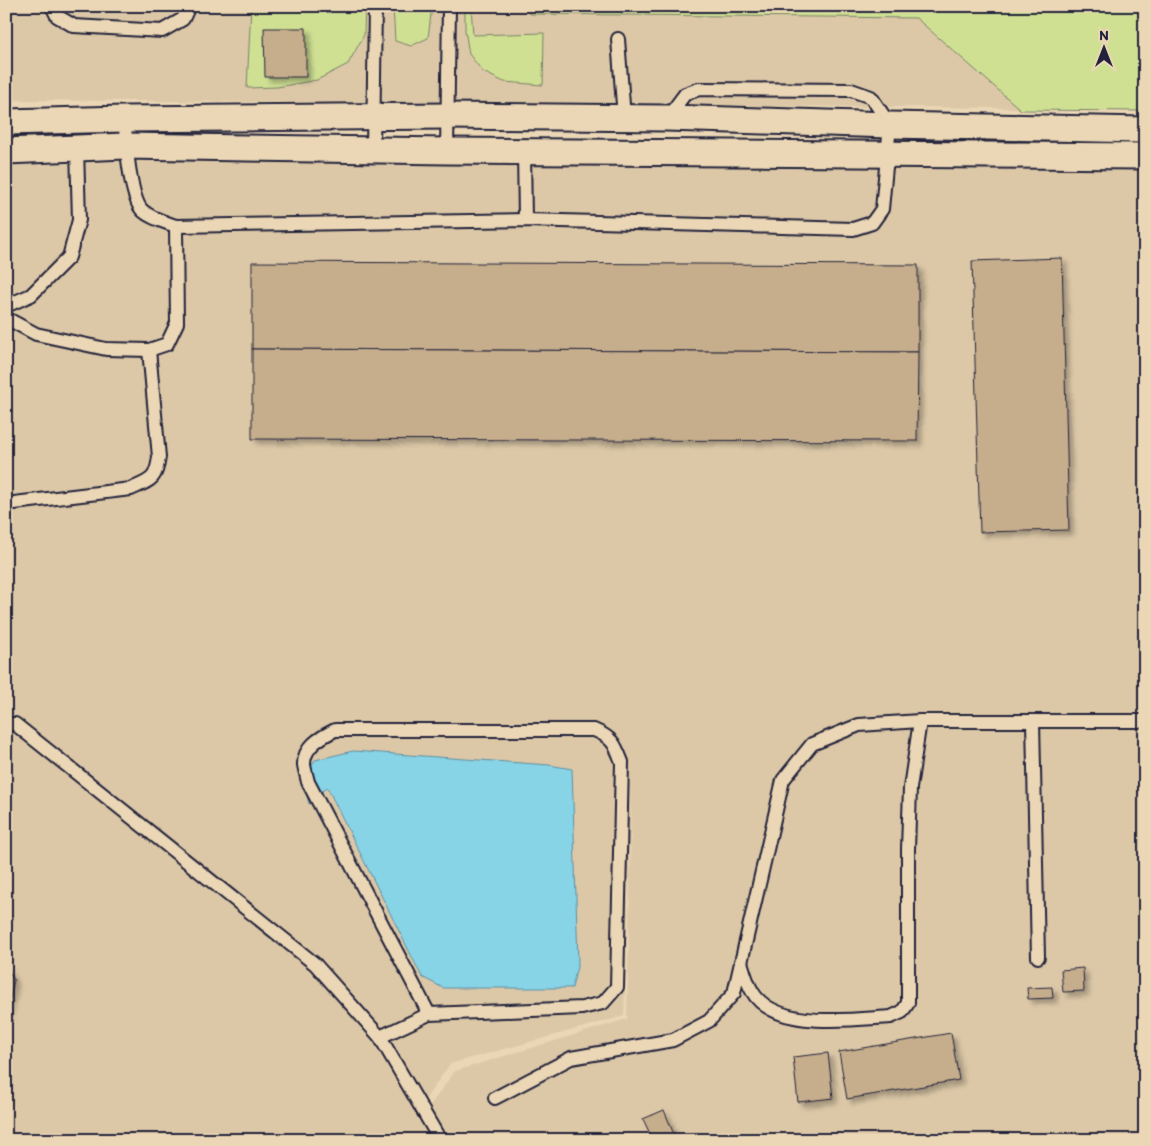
<svg xmlns="http://www.w3.org/2000/svg" width="1151" height="1146" viewBox="0 0 1151 1146" font-family="Itim,sans-serif">
<style>
.built{fill:#dcc8a7}
.green{fill:#cfe093;stroke:#788167}
.water{fill:#87d4e7;stroke:#5f8da2}
.building{fill:#c6ae8c;stroke:#22223b;filter:url(#shadow)}
.lines{fill:none;stroke-linecap:round;stroke-linejoin:round}
.lane-casing{stroke:#22223b;stroke-width:16}
.street-casing{stroke:#22223b;stroke-width:29}
.lane{stroke:#ebd7b5;stroke-width:12}
.street{stroke:#ebd7b5;stroke-width:25}
</style>
<defs>
<filter id="shadow"><feDropShadow dx="4.5" dy="4.5" stdDeviation="2.5" flood-color="#0004"/></filter>
</defs>
<rect width="100%" height="100%" fill="#ebd7b5"/>
<filter id="ink" filterUnits="userSpaceOnUse"><feTurbulence type="fractalNoise" baseFrequency=".02" numOctaves="2"/><feDisplacementMap in="SourceGraphic" scale="10" xChannelSelector="R" yChannelSelector="G"/><feConvolveMatrix kernelMatrix="1 2 1 2 8 2 1 2 1" color-interpolation-filters="sRGB"/></filter>
<g filter="url(#ink)">
<!-- built -->
<g class="built">
<polygon points="6,6 1145,6 1145,109 6,100"/>
<polygon points="6,151 1145,161 1145,1140 449,1140 429,1107 455,1071 627,1019 632,788 624,1016 450,1064 422,1104 444,1140 6,1140"/>
</g>
<!-- green -->
<g class="green">
<polygon points="251,6 365,6 364,35 348,64 317,80 277,87 247,88"/>
<polygon points="393,6 432,6 428,38 411,46 395,41"/>
<polygon points="465,6 471,6 473,35 544,33 543,85 504,82 483,72 469,54 465,30"/>
<polygon points="530,6 1145,6 1145,111 1021,110 916,18 530,14"/>
</g>
<!-- water -->
<polygon class="water" points="353,751 549,765 572,769 578,962 572,988 443,988 422,977 327,787 309,804 303,781 315,760"/>
<!-- building -->
<g class="building">
<polygon points="264,28 306,28 306,77 265,77"/>
<polygon points="1062,258 1069,530 980,532 972,261"/>
<polygon points="252,262 918,265 918,352 252,349"/>
<polygon points="252,349 918,352 917,441 252,439"/>
<polygon points="6,966 14,980 6,1018"/>
<polygon points="1083,968 1084,991 1063,992 1061,970"/>
<polygon points="1052,987 1053,998 1028,999 1027,988"/>
<polygon points="951,1033 959,1080 847,1099 839,1052"/>
<polygon points="828,1053 833,1098 798,1102 793,1057"/>
<polygon points="664,1110 675,1137 668,1140 653,1140 643,1119"/>
</g>
<g class="lines">
<defs>
<g id="lane">
<polyline points="52,6 57,16 74,26 162,31 183,19 189,6"/>
<polyline points="618,39 624,118"/>
<path d="M125 119C125 137 130 200 143 211 152 219 165 222 176 226L525 220 853 229 872 223 882 209 890 125 871 97 851 90 699 89 685 94 667 118"/>
<polyline points="373,149 375,6"/>
<polyline points="447,151 449,6"/>
<polyline points="524,151 525,220"/>
<polyline points="6,306 31,295 69,257 79,220 77,148"/>
<polyline points="6,318 36,334 106,349 149,350 167,344 177,323 176,226"/>
<path d="M6 504 131 489C151 480 156 480 159 457L149 350"/>
<polyline points="1033,721 1038,957"/>
<polyline points="6,724 15,724 315,964 380,1037 440,1140"/>
<path d="M741 962C744 972 747 983 752 991 774 1031 853 1019 891 1017L902 1012 908 1003V849L910 788 920 721"/>
<path d="M380 1037 429 1014 582 1008 603 1003 617 987 622 762C615 744 613 738 594 730H335C321 737 303 747 304 765 305 771 307 777 308 782L429 1014"/>
<polyline points="495,1098 571,1058 673,1040 709,1021 734,993 783,780 812,744 859,725 920,721 1145,721"/>
</g>
<g id="street">
<polyline points="6,122 125,119 447,116 667,118 890,125 1145,130"/>
<polyline points="6,151 125,146 447,151 1145,156"/>
</g>
</defs>
<!-- lane casing -->
<use href="#lane" class="lane-casing"/>
<!-- street casing -->
<use href="#street" class="street-casing"/>
<!-- lane -->
<use href="#lane" class="lane"/>
<!-- street -->
<use href="#street" class="street"/>
</g>
</g>
<!-- margin -->
<rect width="1151" height="1146" fill="none" stroke="#ebd7b5" stroke-width="25"/>
<rect x="12" y="12" width="1126" height="1121" fill="none" stroke="#22223b" stroke-width="2" filter="url(#ink)"/>
<!-- north arrow -->
<g transform="translate(1104 48)" stroke="#ebd7b5" stroke-width="4" paint-order="stroke">
<path d="M0-4L9 19L0 12L-9 19Z" fill="#22223b"/>
<text y="-8" font-size="14" font-weight="bold" text-anchor="middle" fill="#22223b">N</text>
</g>
</svg>
